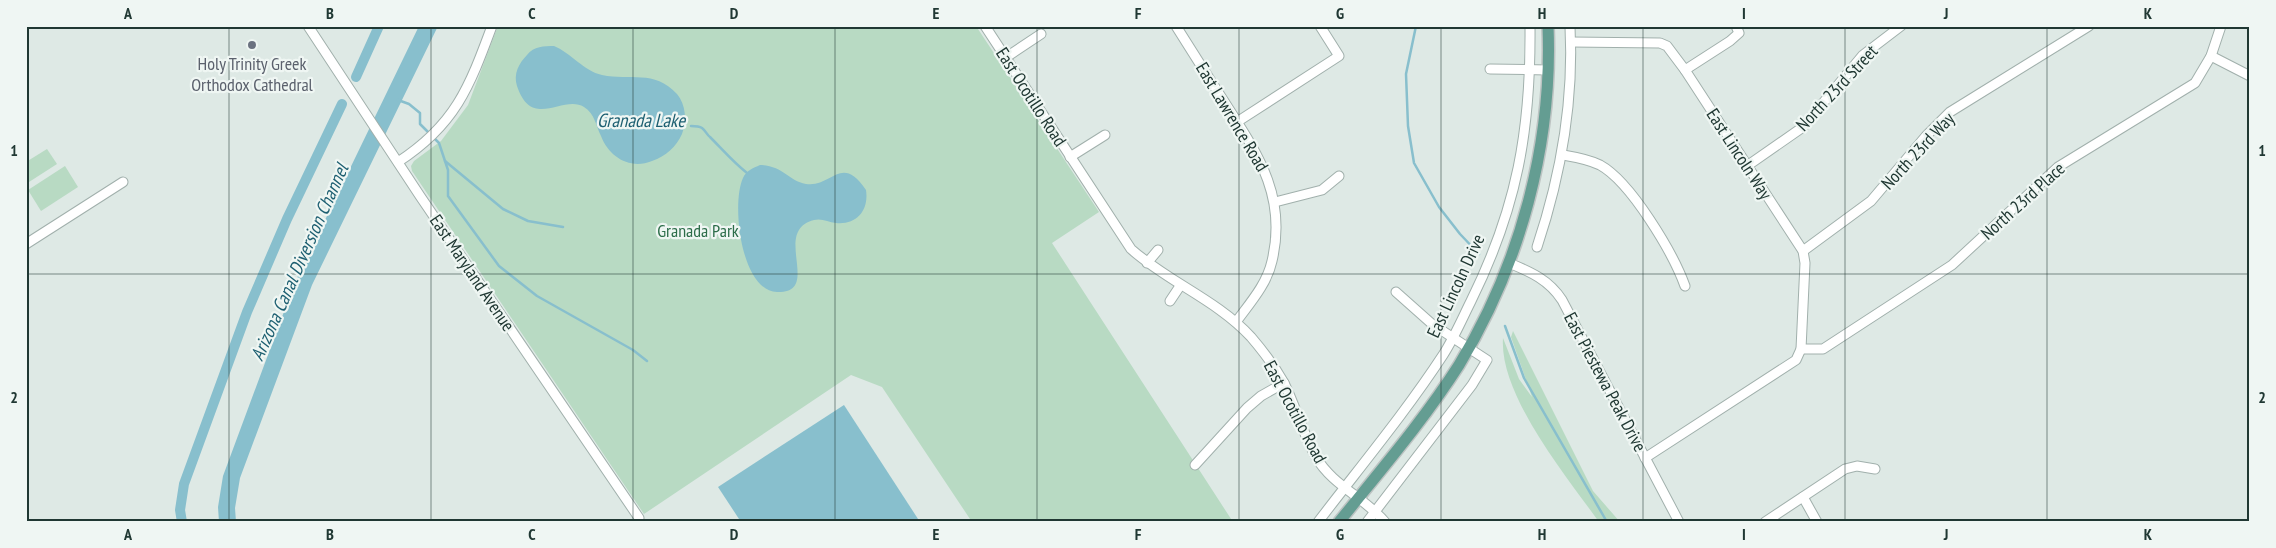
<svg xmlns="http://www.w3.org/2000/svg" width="2276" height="548" viewBox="0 0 2276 548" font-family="'PT Sans Narrow',sans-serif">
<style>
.green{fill:#b8dac3}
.water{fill:#88bfcd}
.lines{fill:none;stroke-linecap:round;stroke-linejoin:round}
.stream{stroke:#88bfcd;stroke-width:2.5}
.canal{stroke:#88bfcd;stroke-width:10}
.minor-casing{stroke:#a1b0ac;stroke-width:11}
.major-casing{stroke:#bcc3c2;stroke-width:14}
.minor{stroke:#fff;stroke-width:9}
.major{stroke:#649d92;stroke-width:11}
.grid{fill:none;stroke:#203833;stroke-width:1;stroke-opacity:0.55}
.worship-dot{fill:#6b7280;stroke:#eff6f3;stroke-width:2}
.labels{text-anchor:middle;stroke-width:4.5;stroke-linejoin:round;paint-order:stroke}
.worship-label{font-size:18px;fill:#5b616d;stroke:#eff6f3}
.street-label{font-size:18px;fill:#203833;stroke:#eff6f3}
.park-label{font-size:18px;fill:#2c6d49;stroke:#eff6f3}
.water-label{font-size:19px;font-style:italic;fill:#1d5f71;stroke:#eff6f3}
.neatline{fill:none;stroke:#203833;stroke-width:2}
.grid-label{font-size:16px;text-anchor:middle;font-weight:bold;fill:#203833}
</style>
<rect width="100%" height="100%" fill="#dee9e5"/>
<!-- green -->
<g class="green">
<polygon points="498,26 976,26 1099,212 1052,243 1233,522 972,522 882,387 851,375 644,514 412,171 411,166 414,161 441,141 468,105"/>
<polygon points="47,149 57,164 29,182 26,177 26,162"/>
<polygon points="65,166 78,187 41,211 28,190"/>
<path d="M1513 331 1593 491 1620 522H1599C1567 477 1499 395 1503 338L1519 379 1532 397 1511 337Z"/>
</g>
<!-- water -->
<g class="water">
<polygon points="419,26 438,26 312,285 240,478 235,508 236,522 219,522 218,507 223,476 295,282"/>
<path d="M554 46C571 53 584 71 602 75 630 81 654 69 677 94 686 105 687 121 682 134 676 147 666 156 652 161 630 170 609 157 601 136 596 126 595 114 584 107 563 94 532 131 517 86 513 74 519 63 527 55 534 46 544 46 554 46Z"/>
<path d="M760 165C784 166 788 181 806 184 832 188 841 153 866 190 869 210 857 225 836 223 828 222 822 218 814 220 771 231 823 293 777 292 741 291 731 204 743 178 746 171 753 168 760 165Z"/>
<polygon points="844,405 920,522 741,522 718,487"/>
</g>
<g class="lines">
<!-- stream -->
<g class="stream">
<polyline points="1416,26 1406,74 1408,126 1414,163 1439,207 1460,234 1479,254"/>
<polyline points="398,100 409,104 420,113 420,124 439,143 448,170 448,196 499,266 537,296 633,350 647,361"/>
<path d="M691 126C694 126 699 126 702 128 706 131 707 135 710 137 722 149 733 162 747 173"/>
<polyline points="445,161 503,209 528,221 563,227"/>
<polyline points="1505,326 1524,378 1607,522"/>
</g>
<!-- canal -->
<g class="canal">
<polyline points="356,77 379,26"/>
<polyline points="182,522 180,510 184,484 247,312 287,219 342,104"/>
</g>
<defs>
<g id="minor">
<polyline points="308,26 420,196 639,518"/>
<path d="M985 26 1131 249C1168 282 1217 300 1251 337 1263 351 1275 367 1284 383 1296 407 1303 434 1316 457 1332 485 1365 498 1385 522"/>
<path d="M1176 26C1193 53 1210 80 1227 106 1259 156 1287 198 1272 261 1267 284 1250 303 1236 322"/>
<polyline points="1571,42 1660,43 1667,46 1685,70 1803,251 1805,263 1801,349 1796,360 1645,458"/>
<polyline points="2211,56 2250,76"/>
<polyline points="1005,58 1041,34"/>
<polyline points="1490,69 1548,70"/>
<polyline points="1685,70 1730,41 1739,33 1736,26"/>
<polyline points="1237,122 1339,56 1320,26"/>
<path d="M1563 155C1575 157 1588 159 1600 165 1631 182 1673 253 1685 286"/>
<polyline points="1070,157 1105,135"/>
<path d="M398 162C455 125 469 88 492 26"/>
<polyline points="1747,166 1803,127 1863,55 1901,26"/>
<polyline points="1275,202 1322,190 1339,176"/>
<polyline points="26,244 123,182"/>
<path d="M1537 247C1561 175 1574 102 1570 26"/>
<polyline points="1803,251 1871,201 1926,136 1950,112 2089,26"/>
<polyline points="1147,263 1158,250"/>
<path d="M1509 263C1531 272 1549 280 1562 300L1679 522"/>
<polyline points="1170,301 1180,286"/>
<polyline points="1801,349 1823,349 1952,265 2058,167 2195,83 2211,56 2221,26"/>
<polyline points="1195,465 1247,408 1261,396 1284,383"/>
<polyline points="1803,497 1817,522"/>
<path d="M1318 522C1360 467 1405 413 1443 355 1454 338 1462 319 1471 301 1517 208 1531 130 1530 26"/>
<polyline points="1367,522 1472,385 1487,360 1432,324 1396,292"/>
<polyline points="1765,522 1845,469 1857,466 1875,469"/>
</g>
<path id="major" d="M1339 522C1380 471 1424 420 1459 365 1520 265 1553 144 1548 26"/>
</defs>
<!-- minor casing -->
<use href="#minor" class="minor-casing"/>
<!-- major casing -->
<use href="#major" class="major-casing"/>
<!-- minor -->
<use href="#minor" class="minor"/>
<!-- major -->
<use href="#major" class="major"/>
</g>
<!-- grid -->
<path class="grid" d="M229 26V522M431 26V522M633 26V522M835 26V522M1037 26V522M1239 26V522M1441 26V522M1643 26V522M1845 26V522M2047 26V522M26 274H2250"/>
<!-- markers -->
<circle class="worship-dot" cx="252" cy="45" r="5"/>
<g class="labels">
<!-- worship labels -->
<g class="worship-label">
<text x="252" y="70">Holy Trinity Greek<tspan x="252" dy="21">Orthodox Cathedral</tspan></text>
</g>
<!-- street labels -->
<g class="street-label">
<text transform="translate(1837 88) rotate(-47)" y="6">North 23rd Street</text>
<text transform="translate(1031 97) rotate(57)" y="6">East Ocotillo Road</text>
<text transform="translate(1232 117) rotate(59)" y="6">East Lawrence Road</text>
<text transform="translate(1918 151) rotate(-47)" y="6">North 23rd Way</text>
<text transform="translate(1739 154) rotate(57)" y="6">East Lincoln Way</text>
<text transform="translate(2023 201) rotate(-42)" y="6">North 23rd Place</text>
<text transform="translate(472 273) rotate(56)" y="6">East Maryland Avenue</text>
<text transform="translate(1456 286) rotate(-65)" y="6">East Lincoln Drive</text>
<text transform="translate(1605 382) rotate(62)" y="6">East Piestewa Peak Drive</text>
<text transform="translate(1295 412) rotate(62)" y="6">East Ocotillo Road</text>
</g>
<!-- park labels -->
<g class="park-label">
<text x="698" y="237">Granada Park</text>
</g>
<!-- water labels -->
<g class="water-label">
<text x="641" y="127">Granada Lake</text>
<text transform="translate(299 262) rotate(-66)" y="7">Arizona Canal Diversion Channel</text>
</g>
</g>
<!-- border -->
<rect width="2276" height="548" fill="none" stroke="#eff6f3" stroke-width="55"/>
<rect x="28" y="28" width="2220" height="492" class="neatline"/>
<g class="grid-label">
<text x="128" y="19">A</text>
<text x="330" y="19">B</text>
<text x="532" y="19">C</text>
<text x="734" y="19">D</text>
<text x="936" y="19">E</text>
<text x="1138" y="19">F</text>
<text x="1340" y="19">G</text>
<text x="1542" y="19">H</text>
<text x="1744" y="19">I</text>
<text x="1946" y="19">J</text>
<text x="2148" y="19">K</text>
<text x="14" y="156">1</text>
<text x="2262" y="156">1</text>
<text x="14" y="403">2</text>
<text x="2262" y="403">2</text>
<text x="128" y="540">A</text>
<text x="330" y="540">B</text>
<text x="532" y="540">C</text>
<text x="734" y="540">D</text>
<text x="936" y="540">E</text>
<text x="1138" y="540">F</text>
<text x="1340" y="540">G</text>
<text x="1542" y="540">H</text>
<text x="1744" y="540">I</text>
<text x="1946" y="540">J</text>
<text x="2148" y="540">K</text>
</g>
</svg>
